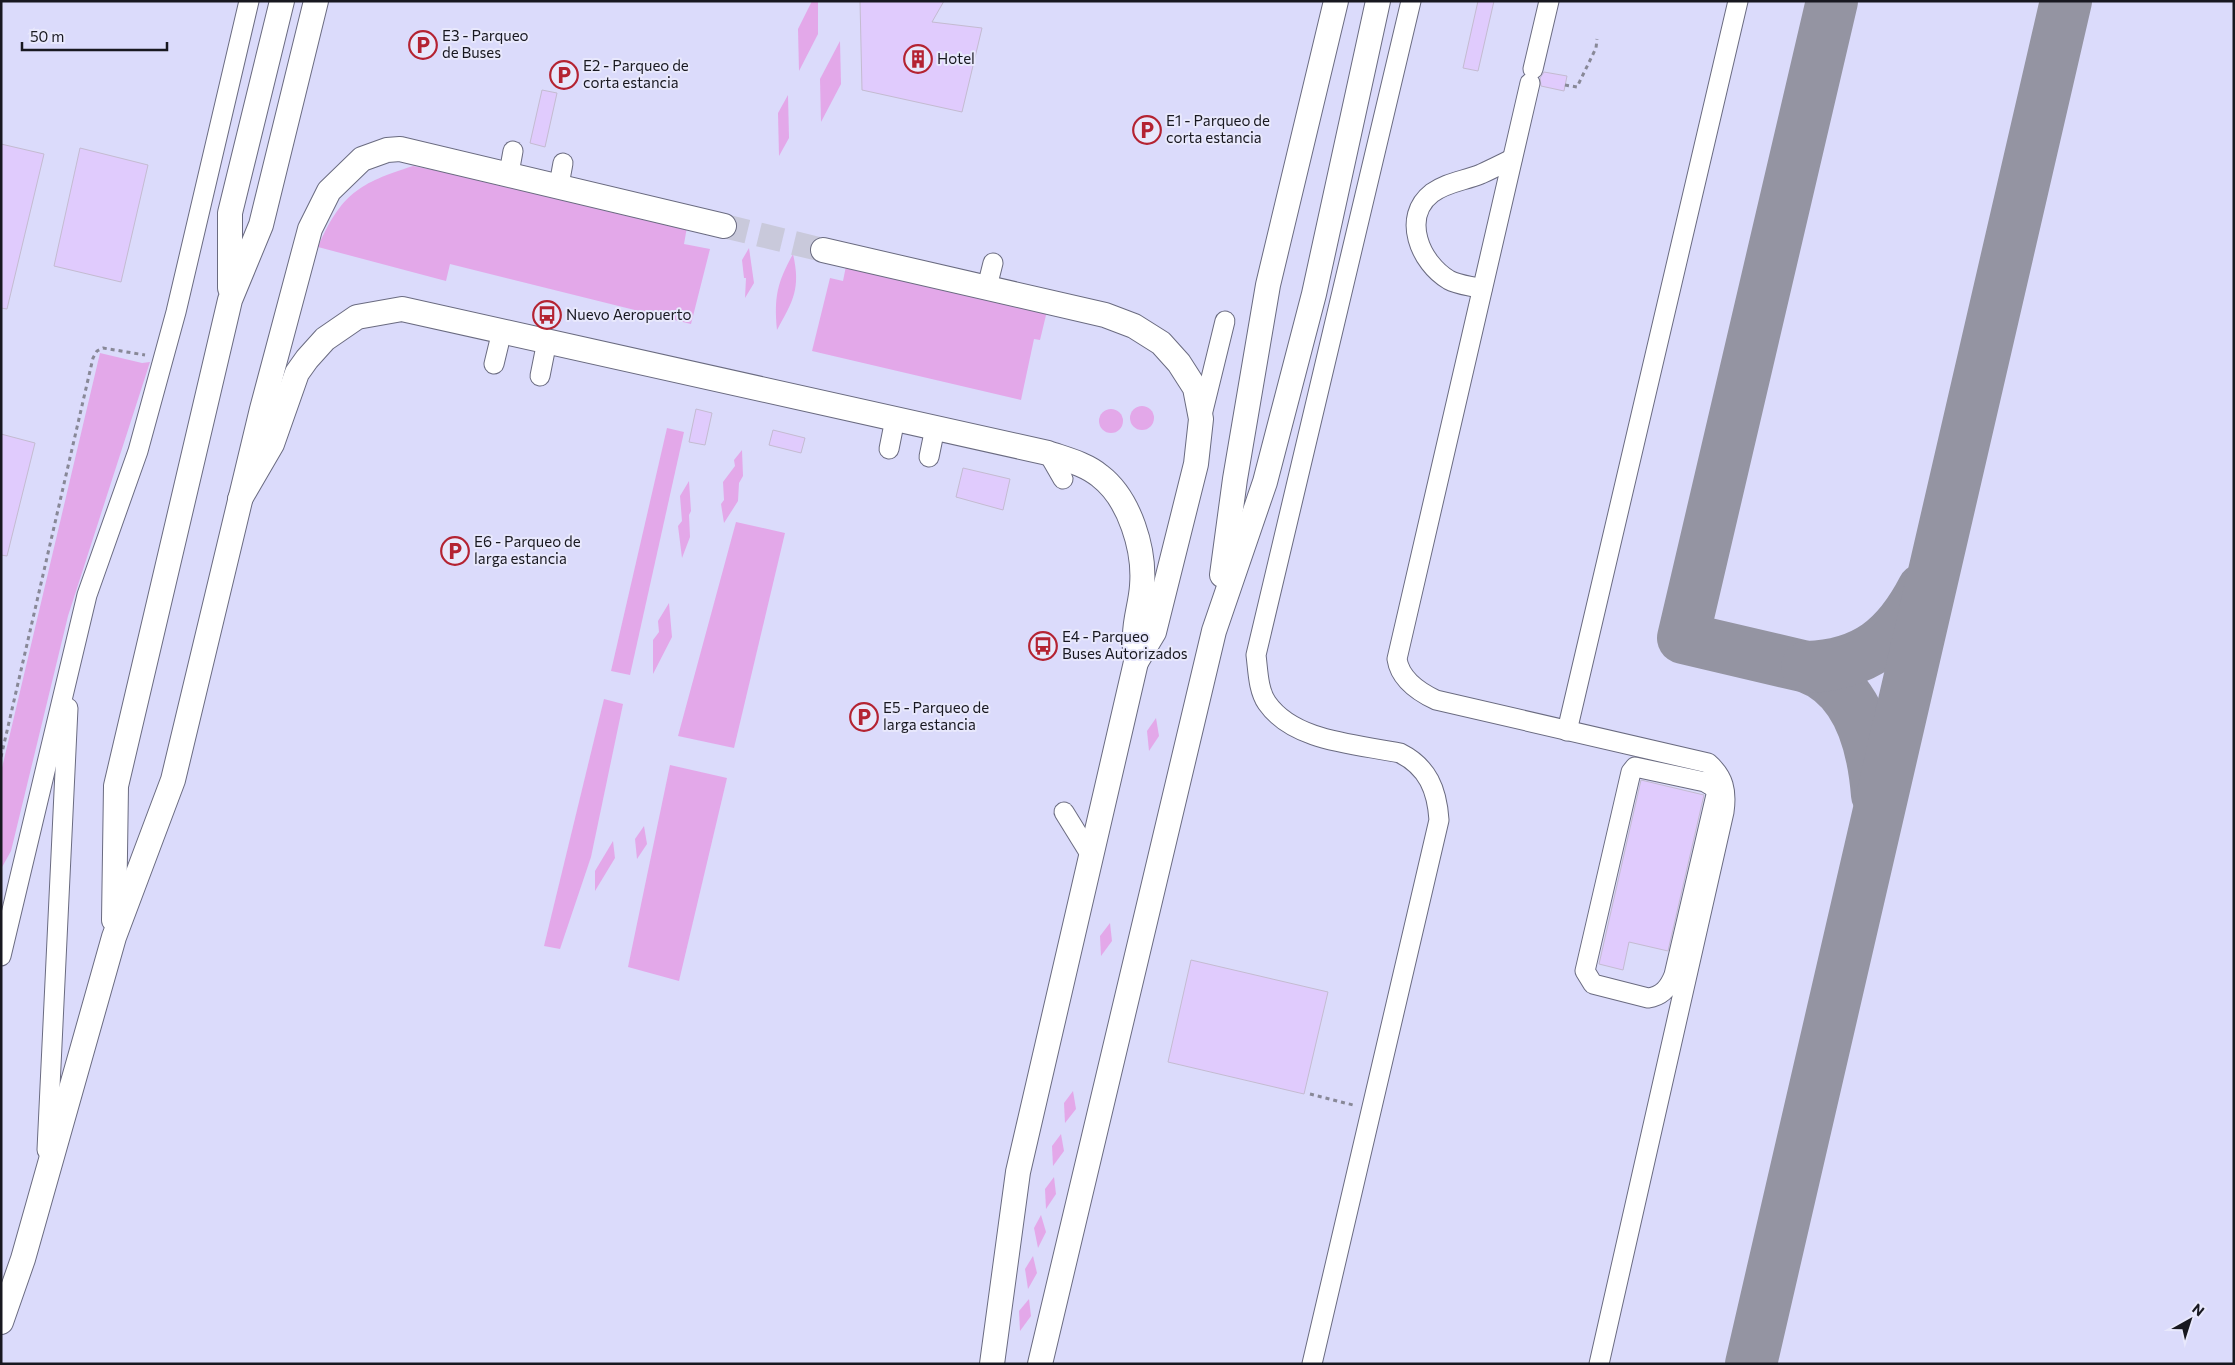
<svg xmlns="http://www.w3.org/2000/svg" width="2235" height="1365" viewBox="0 0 2235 1365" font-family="Commissioner,sans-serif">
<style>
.built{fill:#dbdbfb}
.green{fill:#e3a8e9}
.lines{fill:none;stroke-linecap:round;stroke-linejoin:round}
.taxiway{stroke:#9494a2;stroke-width:52}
.building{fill:#e0cbfd;stroke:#c4bbd1}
.major-tunnel{stroke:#c9c9db;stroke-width:24;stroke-dasharray:24 12;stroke-linecap:butt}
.minor-casing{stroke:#6a6b80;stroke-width:21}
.major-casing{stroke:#6a6b80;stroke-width:26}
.path{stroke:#888897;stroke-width:3;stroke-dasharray:4 4;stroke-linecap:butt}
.minor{stroke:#fff;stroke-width:19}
.major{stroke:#fff;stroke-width:24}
.labels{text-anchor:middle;stroke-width:4;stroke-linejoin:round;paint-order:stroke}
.poi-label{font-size:15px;fill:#181820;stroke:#e8e8fc;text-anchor:start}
</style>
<rect width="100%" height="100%" fill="#e8e8fc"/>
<!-- built -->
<rect class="built" x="1" y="1" width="2233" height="1363"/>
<!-- green -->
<g class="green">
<polygon points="812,1 818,1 818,34 799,71 798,29"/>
<polygon points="840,41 841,84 821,122 820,79"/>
<polygon points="788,95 789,138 779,156 778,113"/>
<path d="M413 166 471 177 687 227 684 244 710 249 691 324 450 264 446 281 318 247C341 194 359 183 413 166Z"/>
<polygon points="749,248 754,283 745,298 746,278 744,278 742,260"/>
<path d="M793 254C801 289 793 301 777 330 774 297 777 283 793 254Z"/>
<polygon points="846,266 1047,311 1040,340 1034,339 1021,400 812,351 830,278 843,281"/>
<polygon points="100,353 142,363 150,362 68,616 11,851 1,869 1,772"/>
<circle cx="1142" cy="418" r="12"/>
<circle cx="1111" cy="421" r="12"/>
<polygon points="667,428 684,432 630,675 611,671"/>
<polygon points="742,450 743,476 739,483 738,501 724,523 721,504 724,500 723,482 735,466 734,460"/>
<polygon points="689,481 691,511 689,515 690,537 682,558 678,526 682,521 680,496"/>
<polygon points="736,522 785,533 734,748 678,736"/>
<polygon points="669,603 672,637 653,674 653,640 659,632 658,621"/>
<polygon points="604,699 623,704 591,857 560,949 544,946"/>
<polygon points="1156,718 1159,736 1149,751 1147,731"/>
<polygon points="670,765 727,778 679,981 628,967"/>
<polygon points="644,826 647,844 637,859 635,839"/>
<polygon points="613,841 615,858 595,891 595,871"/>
<polygon points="1110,923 1112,941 1101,956 1100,936"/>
<polygon points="1073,1091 1076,1109 1065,1123 1064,1103"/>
<polygon points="1061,1134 1064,1151 1053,1166 1052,1146"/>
<polygon points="1054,1177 1056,1194 1046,1209 1045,1189"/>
<polygon points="1041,1215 1046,1232 1038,1248 1034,1228"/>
<polygon points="1033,1256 1037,1273 1028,1289 1025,1269"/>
<polygon points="1029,1299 1031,1316 1020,1331 1019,1311"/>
</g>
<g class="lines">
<!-- taxiway -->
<g class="taxiway">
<path d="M1832 1 1683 638 1807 667C1859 686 1873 745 1877 795"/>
<path d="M1807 667C1865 665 1897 639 1923 589"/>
<polyline points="1751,1364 2066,1"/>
</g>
</g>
<!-- building -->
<g class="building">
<polygon points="860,1 944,1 932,22 982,28 962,112 862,90"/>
<polygon points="1478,1 1494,1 1478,71 1463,68"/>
<polygon points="1544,72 1567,76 1564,91 1541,86 1540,78"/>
<polygon points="542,90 557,93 545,147 530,143"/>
<polygon points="1,144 44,154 7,309 1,308"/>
<polygon points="80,148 148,165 121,282 54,266"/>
<polygon points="696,409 712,413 705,445 689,442"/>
<polygon points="773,430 805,438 801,453 769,445"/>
<polygon points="1,434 35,443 7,556 1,555"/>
<polygon points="963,468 1010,479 1003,510 956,497"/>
<polygon points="1641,780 1704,795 1668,951 1629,942 1623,970 1599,964"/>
<polygon points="1191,960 1328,992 1304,1094 1168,1062"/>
</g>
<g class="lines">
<!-- major-tunnel -->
<polyline class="major-tunnel" points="724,226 823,250"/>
<defs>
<g id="minor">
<polyline points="1533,69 1549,1"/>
<path d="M1530 83 1397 659C1400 679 1419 692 1436 700L1708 763C1724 777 1727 791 1724 812L1599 1364"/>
<polyline points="509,173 513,151"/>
<polyline points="559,185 563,163"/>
<polyline points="987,287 993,263"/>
<path d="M1482 289C1472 286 1458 285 1449 280 1420 263 1401 217 1432 193 1447 182 1464 181 1481 174 1492 169 1502 164 1512 159"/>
<polyline points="494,364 502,331"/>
<polyline points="540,376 547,341"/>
<polyline points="1202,415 1225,321"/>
<polyline points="889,449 895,419"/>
<polyline points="1048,453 1063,479"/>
<polyline points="929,457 935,428"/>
<polyline points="1567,731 1738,1"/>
<path d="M1635 767 1705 782 1715 788 1716 795 1674 975C1669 988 1662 996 1648 998L1593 984 1585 971 1631 772Z"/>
<polyline points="1064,812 1090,854"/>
<polyline points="1,956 87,595 138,451 176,312 249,1"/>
<polyline points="47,1150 68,708"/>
<path d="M1312 1364 1439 820C1437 790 1428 767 1400 753 1357 744 1294 742 1267 703 1258 690 1258 670 1256 655L1411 1"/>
</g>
<g id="major">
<polyline points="823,250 1105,315 1134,326 1161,343 1179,363 1195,388 1201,419 1196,464 1154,632 1136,662"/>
<polyline points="230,288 230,213 282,1"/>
<path d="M240 499 272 444 297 373 307 359 325 339 357 317 402 309 1048 453C1065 459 1086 464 1100 476 1130 499 1145 550 1142 586 1141 603 1135 619 1135 635 1134 644 1135 653 1136 662L1018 1172 992 1364"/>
<polyline points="1222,575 1235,479 1268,285 1336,1"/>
<polyline points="114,920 116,786 230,300 261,225 316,1"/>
<polyline points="1,1322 23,1259 114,937 173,780 262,409 310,229 329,191 362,159 387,150 400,149 724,226"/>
<polyline points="1040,1364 1214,631 1265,482 1314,294 1378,1"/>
</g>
</defs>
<!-- minor casing -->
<use href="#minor" class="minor-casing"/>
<!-- major casing -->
<use href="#major" class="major-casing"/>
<!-- path -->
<g class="path">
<polyline points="1565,85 1577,87 1596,48 1597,39"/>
<polyline points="1,757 93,358 97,351 103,348 145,355"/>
<polyline points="1310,1094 1353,1105"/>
</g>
<!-- minor -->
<use href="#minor" class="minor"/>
<!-- major -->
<use href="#major" class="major"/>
</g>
<!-- icons -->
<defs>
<symbol id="parking-ring" viewBox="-11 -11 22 22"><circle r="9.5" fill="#e8e8fc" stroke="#b42332" stroke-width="1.5"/><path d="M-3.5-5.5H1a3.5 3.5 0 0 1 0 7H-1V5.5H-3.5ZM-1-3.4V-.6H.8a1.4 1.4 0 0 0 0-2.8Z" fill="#b42332"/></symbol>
<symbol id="building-ring" viewBox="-11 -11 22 22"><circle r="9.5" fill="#e8e8fc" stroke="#b42332" stroke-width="1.5"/><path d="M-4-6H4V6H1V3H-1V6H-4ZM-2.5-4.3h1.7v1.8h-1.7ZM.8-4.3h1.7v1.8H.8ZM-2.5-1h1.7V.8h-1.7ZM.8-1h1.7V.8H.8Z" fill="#b42332"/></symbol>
<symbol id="bus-ring" viewBox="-11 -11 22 22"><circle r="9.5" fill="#e8e8fc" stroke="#b42332" stroke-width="1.5"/><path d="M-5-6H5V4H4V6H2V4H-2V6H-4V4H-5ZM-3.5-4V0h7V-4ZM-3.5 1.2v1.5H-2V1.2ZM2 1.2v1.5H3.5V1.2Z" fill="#b42332"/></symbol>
</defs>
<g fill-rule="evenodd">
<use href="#parking-ring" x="407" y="29" width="32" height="32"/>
<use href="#building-ring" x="902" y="43" width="32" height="32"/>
<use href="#parking-ring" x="548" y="59" width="32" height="32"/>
<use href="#parking-ring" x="1131" y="114" width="32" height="32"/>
<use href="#bus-ring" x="531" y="299" width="32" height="32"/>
<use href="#parking-ring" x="439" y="535" width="32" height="32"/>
<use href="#bus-ring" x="1027" y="630" width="32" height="32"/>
<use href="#parking-ring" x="848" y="701" width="32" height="32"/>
</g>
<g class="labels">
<!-- poi labels -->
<g class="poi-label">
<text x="442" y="41">E3 - Parqueo<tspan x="442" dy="17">de Buses</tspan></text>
<text x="937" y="64">Hotel</text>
<text x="583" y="71">E2 - Parqueo de<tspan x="583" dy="17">corta estancia</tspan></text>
<text x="1166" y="126">E1 - Parqueo de<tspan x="1166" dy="17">corta estancia</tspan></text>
<text x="566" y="320">Nuevo Aeropuerto</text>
<text x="474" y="547">E6 - Parqueo de<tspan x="474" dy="17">larga estancia</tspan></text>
<text x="1062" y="642">E4 - Parqueo<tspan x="1062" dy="17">Buses Autorizados</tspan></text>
<text x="883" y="713">E5 - Parqueo de<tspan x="883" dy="17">larga estancia</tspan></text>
</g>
</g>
<!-- border -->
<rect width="2235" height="1365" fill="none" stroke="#181820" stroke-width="5"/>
<!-- north arrow -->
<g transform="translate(2190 1320) rotate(39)" stroke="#e8e8fc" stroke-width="4" paint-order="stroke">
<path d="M0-4L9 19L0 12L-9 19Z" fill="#181820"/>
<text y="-8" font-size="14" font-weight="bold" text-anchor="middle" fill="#181820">N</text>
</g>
<!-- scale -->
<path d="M22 42v8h145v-8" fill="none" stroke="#181820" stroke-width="2.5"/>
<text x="30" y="42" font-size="15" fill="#181820" stroke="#e8e8fc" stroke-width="4" paint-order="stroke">50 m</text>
</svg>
